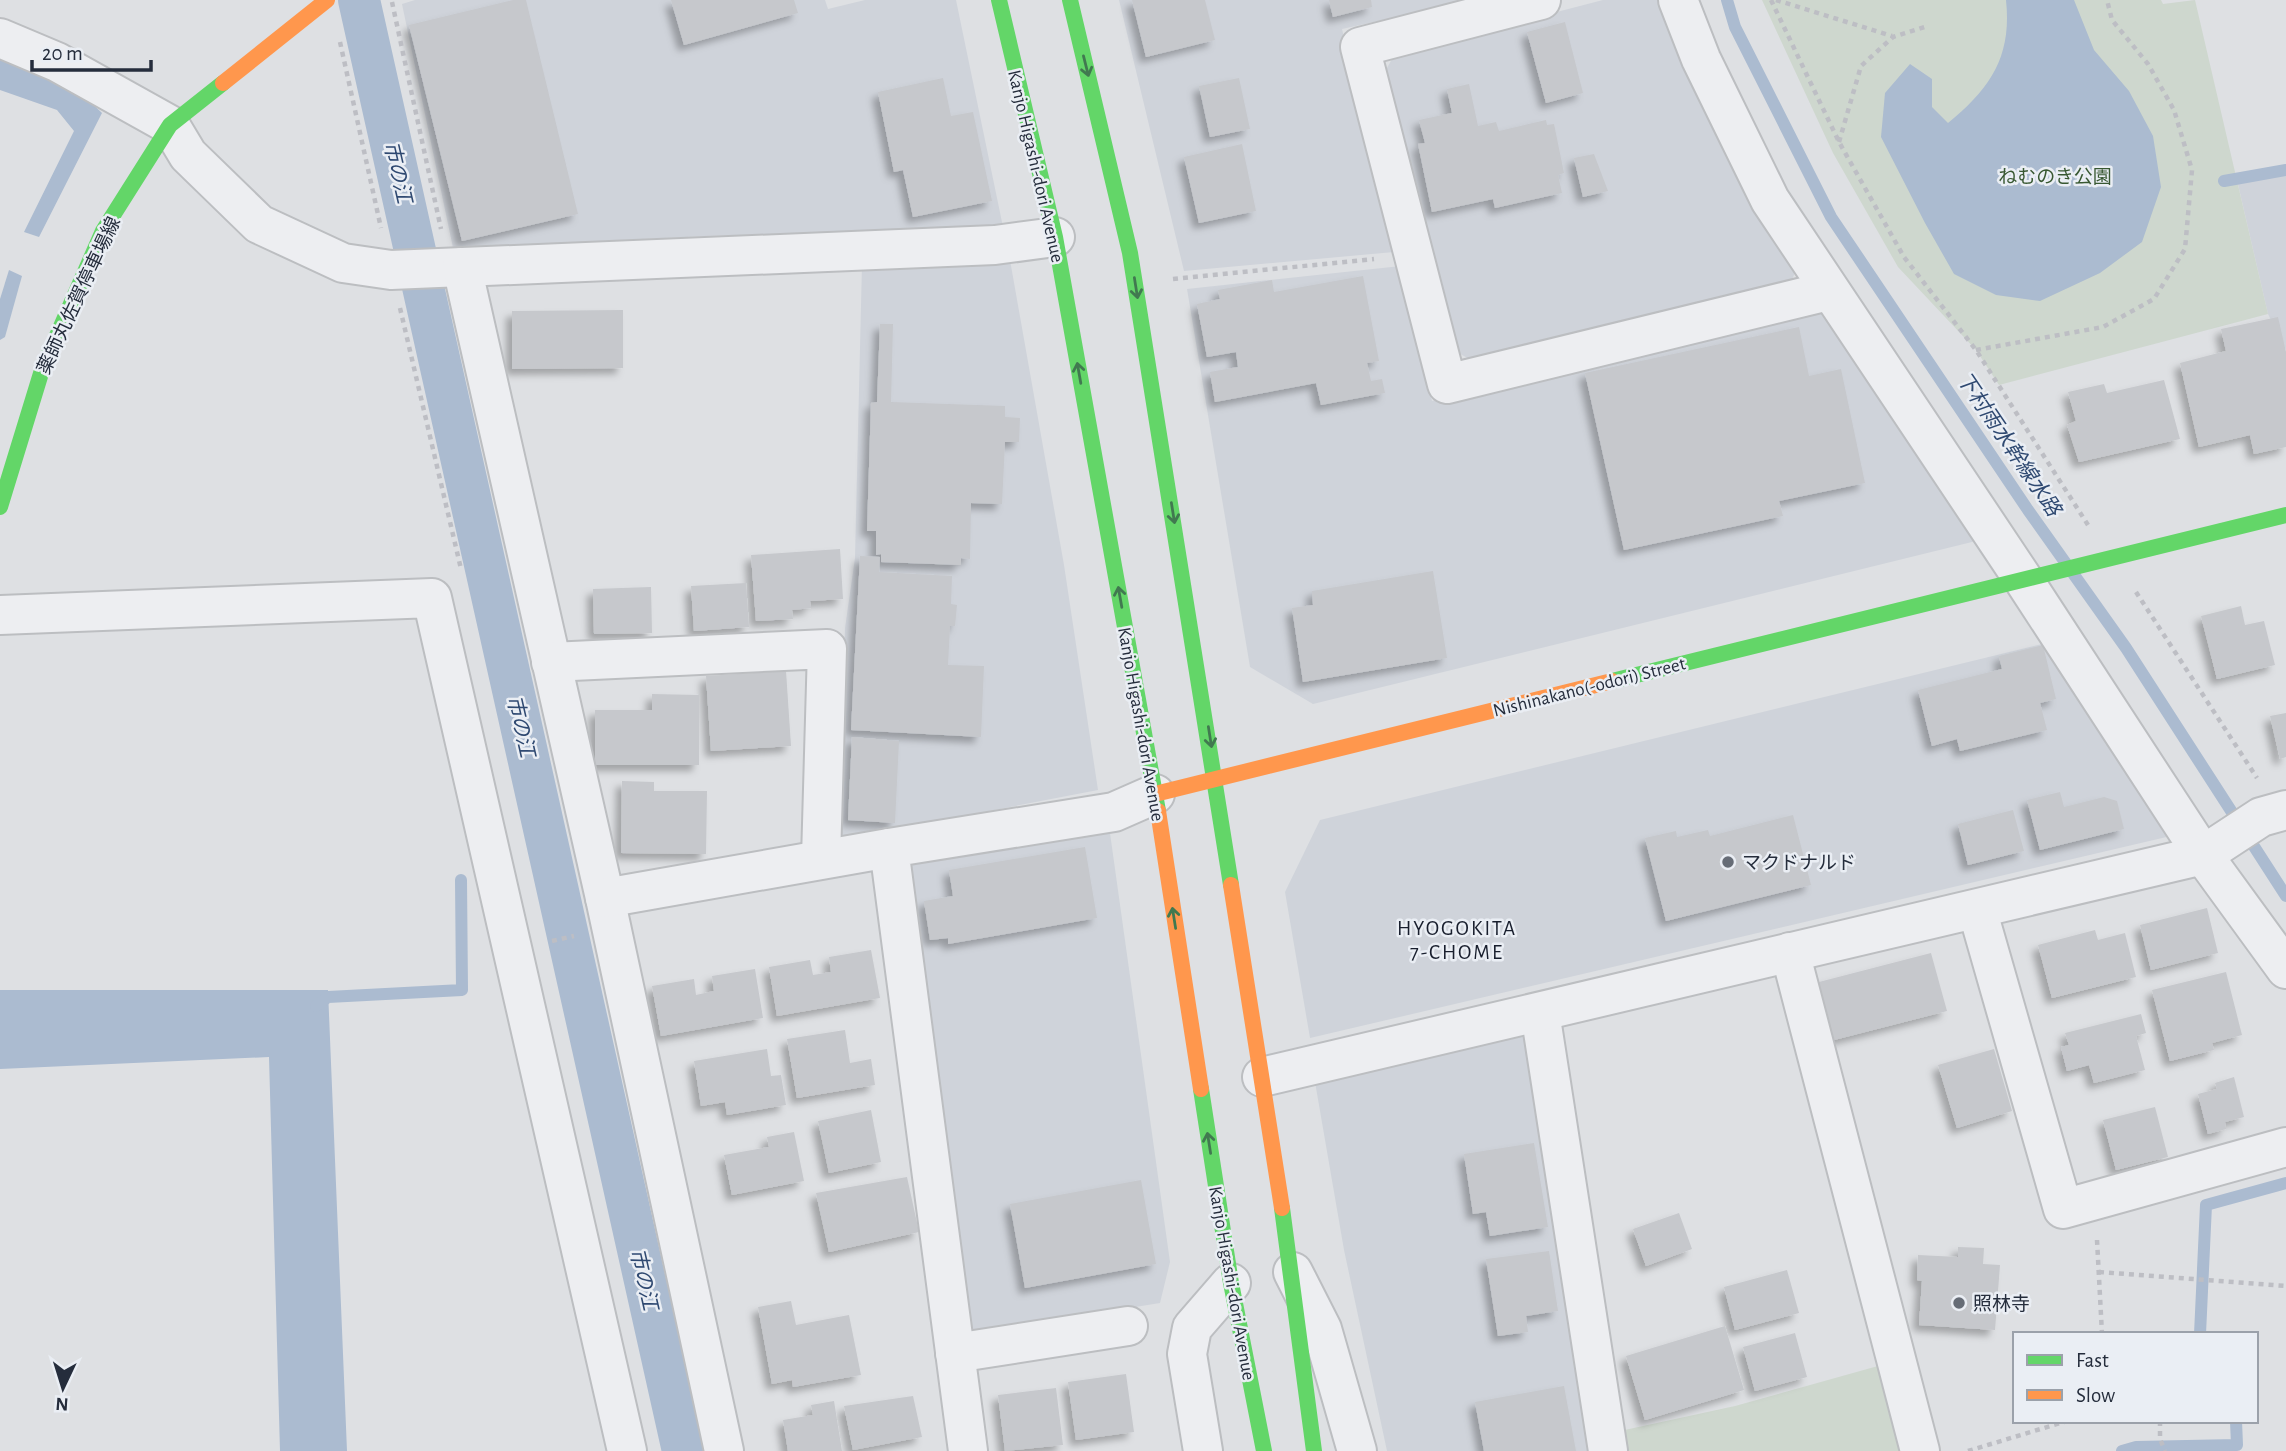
<svg xmlns="http://www.w3.org/2000/svg" width="2286" height="1451" viewBox="0 0 2286 1451" font-family="'Alegreya Sans','Noto Sans JP',sans-serif">
<style>
.built{fill:#cfd3da}
.green{fill:#ced7ce}
.water{fill:#abbbd0}
.lines{fill:none;stroke-linecap:round;stroke-linejoin:round}
.stream{stroke:#abbbd0;stroke-width:12}
.canal{stroke:#abbbd0;stroke-width:42}
.building{fill:#c6c8cc;filter:url(#shadow)}
.street-casing{stroke:#bcbec1;stroke-width:42}
.path{stroke:#bdbec4;stroke-width:4.5;stroke-dasharray:5 5;stroke-linecap:butt}
.street{stroke:#edeef1;stroke-width:38}
.fast{stroke:#63d668;stroke-width:16}
.slow{stroke:#ff974d;stroke-width:16}
.oneway{stroke:#417950}
.poi-dot{fill:#666c76;stroke:#eaeef4;stroke-width:2.5}
.labels{text-anchor:middle;stroke-width:5;stroke-linejoin:round;paint-order:stroke}
.street-label{font-size:19px;fill:#252d3c;stroke:#eaeef4}
.park-label{font-size:19px;fill:#385832;stroke:#eaeef4}
.poi-label{font-size:19px;fill:#252d3c;stroke:#eaeef4;text-anchor:start}
.water-label{font-size:21px;font-style:italic;fill:#2f4971;stroke:#eaeef4}
.neighbourhood-label{font-size:21px;letter-spacing:2px;fill:#181e2d;stroke:#eaeef4}
</style>
<defs>
<filter id="shadow"><feDropShadow dx="-6" dy="6" stdDeviation="3.5" flood-color="#0004"/></filter>
</defs>
<rect width="100%" height="100%" fill="#dee0e3"/>
<!-- built -->
<g class="built">
<polygon points="415,0 825,0 828,9 865,0 956,0 1003,227 707,236 453,248 402,4"/>
<polygon points="1119,0 1473,0 1342,29 1394,252 1184,271"/>
<polygon points="1603,0 1663,0 1798,266 1790,284 1473,361 1453,350 1384,73 1395,54"/>
<polygon points="2286,170 2286,350 2268,314 2237,180"/>
<polygon points="1010,260 1064,565 1098,790 839,840 845,628 855,558 862,264"/>
<polygon points="1401,266 1432,401 1822,304 1976,541 1313,704 1250,667 1187,289"/>
<polygon points="2050,642 2175,835 1310,1038 1285,892 1320,820"/>
<polygon points="1110,833 1170,1262 1160,1303 967,1334 906,862"/>
<polygon points="1524,1033 1592,1451 1387,1451 1344,1250 1315,1082"/>
</g>
<!-- green -->
<g class="green">
<polygon points="1762,0 2161,0 2163,4 2195,0 2268,314 1999,385 1976,350 1898,267 1833,153"/>
<polygon points="1878,1366 1899,1451 1624,1451 1620,1431 1735,1406"/>
</g>
<!-- water -->
<g class="water">
<path d="M2006 0H2074L2094 50 2129 91 2153 136 2161 187 2142 242 2100 273 2040 301 1996 295 1954 274 1925 223 1881 137 1885 93 1910 64 1932 79V107L1948 123C1991 88 2012 56 2006 0Z"/>
<polygon points="0,51 41,55 102,113 39,237 24,232 74,131 57,110 0,90"/>
<polygon points="9,270 22,276 5,337 0,340 0,299"/>
<polygon points="0,990 328,990 347,1451 280,1451 269,1057 0,1069"/>
</g>
<g class="lines">
<!-- stream -->
<g class="stream">
<polyline points="1727,0 1735,27 1831,217 2028,510 2126,648 2286,896"/>
<polyline points="2224,181 2286,170"/>
<polyline points="316,1006 328,997 462,990 461,880"/>
<polyline points="2200,1334 2206,1205 2286,1183"/>
<polyline points="2122,1451 2136,1447 2237,1445 2236,1421"/>
</g>
<!-- canal -->
<polyline class="canal" points="359,0 683,1451"/>
</g>
<!-- building -->
<g class="building">
<polygon points="513,0 526,0 578,214 462,241 409,25"/>
<polygon points="671,0 794,0 798,13 684,45"/>
<polygon points="1132,0 1205,0 1215,40 1146,57"/>
<polygon points="1329,0 1371,0 1372,7 1333,17"/>
<polygon points="1565,22 1583,93 1546,103 1527,32"/>
<polygon points="943,78 951,116 973,112 992,201 913,217 903,170 894,172 878,92"/>
<polygon points="1239,78 1250,129 1210,137 1199,86"/>
<polygon points="1469,84 1478,126 1496,122 1499,131 1546,120 1547,125 1554,124 1564,173 1558,175 1562,193 1495,208 1493,199 1432,212 1418,144 1425,143 1419,120 1452,113 1447,89"/>
<polygon points="1242,144 1256,211 1199,223 1184,157"/>
<polygon points="1594,154 1608,191 1583,197 1574,158"/>
<polygon points="1363,276 1379,361 1367,363 1371,381 1382,379 1385,393 1321,405 1316,383 1215,402 1210,372 1238,367 1236,352 1207,357 1197,304 1220,299 1218,290 1272,280 1274,292"/>
<polygon points="623,310 623,368 512,369 512,311"/>
<polygon points="2278,317 2286,352 2286,447 2254,454 2250,435 2199,447 2180,363 2226,351 2221,329"/>
<polygon points="880,324 893,324 891,402 1005,406 1005,417 1020,418 1019,442 1005,442 1002,504 971,503 970,559 961,558 961,565 881,562 881,554 876,555 876,531 867,531 871,403 877,402"/>
<polygon points="1799,327 1809,376 1841,369 1865,483 1779,501 1783,516 1624,550 1585,373"/>
<polygon points="2164,380 2180,439 2079,462 2067,425 2076,421 2068,392 2104,384 2107,393"/>
<polygon points="840,549 843,599 810,601 811,608 792,610 793,619 756,621 751,555"/>
<polygon points="860,556 880,557 879,572 952,576 951,604 957,605 955,626 950,626 948,665 984,666 981,737 851,730"/>
<polygon points="1433,571 1447,658 1303,682 1292,608 1313,605 1312,591"/>
<polygon points="746,583 749,627 694,631 691,586"/>
<polygon points="651,587 652,633 594,634 593,589"/>
<polygon points="2241,606 2245,625 2264,621 2275,665 2217,679 2201,616"/>
<polygon points="2043,645 2056,699 2040,703 2047,730 1960,751 1957,739 1932,746 1918,690 2002,669 1999,656"/>
<polygon points="786,671 791,746 711,751 706,676"/>
<polygon points="652,694 699,695 699,765 595,765 595,710 652,710"/>
<polygon points="2286,713 2286,757 2280,759 2270,716"/>
<polygon points="852,737 899,741 895,823 848,820"/>
<polygon points="622,781 654,782 654,791 707,791 706,854 621,853"/>
<polygon points="2060,792 2064,807 2104,797 2117,801 2124,829 2040,850 2027,800"/>
<polygon points="2013,810 2024,851 1968,865 1958,824"/>
<polygon points="1793,815 1811,885 1666,921 1645,838 1676,831 1677,837 1708,830 1710,836"/>
<polygon points="1085,847 1097,918 948,944 948,938 930,940 924,901 953,896 949,870"/>
<polygon points="2207,908 2218,953 2151,970 2140,925"/>
<polygon points="2095,930 2098,940 2125,933 2136,977 2052,998 2038,945"/>
<polygon points="871,950 880,998 777,1016 769,967 810,960 813,975 831,972 829,957"/>
<polygon points="1931,953 1947,1011 1834,1040 1819,982"/>
<polygon points="755,969 763,1018 661,1036 652,986 694,979 696,995 714,991 712,976"/>
<polygon points="2226,972 2242,1035 2212,1043 2214,1050 2170,1061 2152,990"/>
<polygon points="2141,1014 2146,1033 2136,1036 2145,1070 2094,1083 2089,1065 2067,1071 2061,1047 2069,1045 2065,1033"/>
<polygon points="845,1030 850,1063 871,1059 875,1085 797,1098 787,1039"/>
<polygon points="767,1049 771,1076 781,1075 786,1105 727,1115 725,1102 701,1106 694,1061"/>
<polygon points="1994,1049 2012,1111 1957,1128 1938,1065"/>
<polygon points="2234,1077 2244,1117 2225,1122 2226,1129 2208,1134 2198,1094 2217,1089 2215,1083"/>
<polygon points="2155,1107 2168,1157 2116,1170 2103,1120"/>
<polygon points="871,1110 881,1162 829,1173 818,1121"/>
<polygon points="794,1132 804,1181 732,1195 724,1155 769,1147 767,1137"/>
<polygon points="1534,1143 1548,1227 1490,1236 1486,1212 1473,1214 1464,1154"/>
<polygon points="907,1177 919,1232 829,1252 816,1193"/>
<polygon points="1141,1180 1156,1264 1025,1288 1010,1204"/>
<polygon points="1679,1213 1692,1249 1646,1266 1633,1229"/>
<polygon points="1958,1247 1984,1248 1983,1264 2000,1265 1995,1330 1919,1325 1922,1281 1917,1280 1918,1255 1958,1257"/>
<polygon points="1549,1251 1558,1311 1526,1316 1528,1332 1498,1336 1486,1259"/>
<polygon points="1787,1270 1799,1313 1735,1330 1724,1287"/>
<polygon points="791,1301 796,1325 849,1315 861,1375 793,1387 792,1380 772,1384 758,1307"/>
<polygon points="1725,1326 1744,1390 1645,1420 1626,1356"/>
<polygon points="1795,1333 1807,1377 1755,1391 1743,1347"/>
<polygon points="1126,1374 1134,1432 1076,1440 1068,1382"/>
<polygon points="1564,1386 1576,1451 1484,1451 1475,1402"/>
<polygon points="1056,1388 1063,1445 1005,1451 998,1395"/>
<polygon points="913,1396 922,1437 853,1450 844,1406"/>
<polygon points="834,1401 842,1451 788,1451 783,1420 813,1415 811,1405"/>
</g>
<g class="lines">
<defs>
<g id="street">
<polyline points="1541,0 1360,47 1447,384 1828,291"/>
<polyline points="1678,0 1701,59 1770,200 2023,579 2203,855 2286,969"/>
<polyline points="0,38 57,62 170,125 188,155 259,224 343,263 391,270 995,245 1055,237"/>
<polyline points="462,267 605,898 724,1451"/>
<polyline points="0,615 432,598 627,1451"/>
<polyline points="551,662 827,649 821,859"/>
<polyline points="605,898 889,848"/>
<polyline points="1977,909 2063,1209 2286,1147"/>
<polyline points="1790,952 1920,1451"/>
<polyline points="1540,1012 1608,1451"/>
<polyline points="1262,1077 2203,855 2261,817 2286,810"/>
<polyline points="1293,1272 1322,1329 1357,1451"/>
<polyline points="955,1353 1128,1326"/>
<polyline points="968,1451 889,848 1114,812 1155,794"/>
<polyline points="1203,1451 1187,1354 1192,1328 1231,1283"/>
</g>
</defs>
<!-- street casing -->
<use href="#street" class="street-casing"/>
<!-- path -->
<g class="path">
<polyline points="1771,0 1839,142 1904,257 1976,350 2088,525"/>
<polyline points="1776,0 1892,36"/>
<polyline points="392,2 441,229"/>
<polyline points="340,42 381,228"/>
<polyline points="1839,142 1861,66 1893,37 1928,26"/>
<polyline points="1173,279 1374,259"/>
<polyline points="400,308 461,569"/>
<polyline points="1976,350 2103,327 2154,299 2185,249 2192,170 2174,110 2148,64 2112,20 2107,0"/>
<polyline points="2136,592 2257,778"/>
<polyline points="552,941 574,936"/>
<polyline points="2097,1240 2102,1334"/>
<polyline points="2099,1272 2286,1286"/>
<polyline points="2160,1421 2160,1439 2165,1451"/>
<polyline points="1968,1451 2067,1421"/>
</g>
<!-- street -->
<use href="#street" class="street"/>
<!-- fast -->
<g class="fast">
<polyline points="999,0 1055,237 1158,811"/>
<polyline points="1070,0 1130,253 1231,885"/>
<polyline points="0,507 42,370 103,231 170,125 223,83"/>
<polyline points="1612,681 2286,515"/>
<polyline points="1201,1089 1231,1283 1264,1451"/>
<polyline points="1282,1208 1314,1451"/>
</g>
<!-- slow -->
<g class="slow">
<polyline points="223,83 327,0"/>
<polyline points="1155,794 1612,681"/>
<polyline points="1158,811 1201,1089"/>
<polyline points="1231,885 1282,1208"/>
</g>
</g>
<!-- one-way arrows -->
<defs><path id="oneway-shaft" d="M-6 0H5M1.5-3L5.5 0L1.5 3" fill="none" stroke-width="1.6" stroke-linecap="round" stroke-linejoin="round" transform="scale(1.75)"/></defs>
<g class="oneway">
<use href="#oneway-shaft" transform="translate(1086 66) rotate(76)"/>
<use href="#oneway-shaft" transform="translate(1136 288) rotate(81)"/>
<use href="#oneway-shaft" transform="translate(1079 373) rotate(-100)"/>
<use href="#oneway-shaft" transform="translate(1173 513) rotate(81)"/>
<use href="#oneway-shaft" transform="translate(1120 597) rotate(-100)"/>
<use href="#oneway-shaft" transform="translate(1210 737) rotate(81)"/>
<use href="#oneway-shaft" transform="translate(1174 918) rotate(-99)"/>
<use href="#oneway-shaft" transform="translate(1209 1143) rotate(-99)"/>
</g>
<!-- markers -->
<g class="poi-dot">
<circle cx="1728" cy="862" r="7"/>
<circle cx="1959" cy="1303" r="7"/>
</g>
<g class="labels">
<!-- street labels -->
<g class="street-label">
<text transform="translate(1037 166) rotate(77)" y="7">Kanjo Higashi-dori Avenue</text>
<text transform="translate(78 295) rotate(-65)" y="7">薬師丸佐賀停車場線</text>
<text transform="translate(1589 686) rotate(-14)" y="7">Nishinakano(-odori) Street</text>
<text transform="translate(1142 724) rotate(80)" y="7">Kanjo Higashi-dori Avenue</text>
<text transform="translate(1233 1283) rotate(80)" y="7">Kanjo Higashi-dori Avenue</text>
</g>
<!-- park labels -->
<g class="park-label">
<text x="2055" y="183">ねむのき公園</text>
</g>
<!-- poi labels -->
<g class="poi-label">
<text x="1742" y="869">マクドナルド</text>
<text x="1973" y="1310">照林寺</text>
</g>
<!-- water labels -->
<g class="water-label">
<text transform="translate(398 172) rotate(77)" y="7">市の江</text>
<text transform="translate(2009 444) rotate(56)" y="7">下村雨水幹線水路</text>
<text transform="translate(521 726) rotate(77)" y="7">市の江</text>
<text transform="translate(644 1279) rotate(77)" y="7">市の江</text>
</g>
<!-- neighbourhood labels -->
<g class="neighbourhood-label">
<text x="1457" y="935">HYOGOKITA<tspan x="1457" dy="24">7-CHOME</tspan></text>
</g>
</g>
<!-- legend -->
<rect x="2013" y="1332" width="245" height="91" fill="#eaeef4" stroke="#9ba1aa" stroke-width="2"/>
<rect x="2027" y="1355" width="35" height="10" fill="#63d668" stroke="#9ba1aa" stroke-width="2"/>
<text x="2076" y="1367" font-size="21" fill="#252d3c">Fast</text>
<rect x="2027" y="1390" width="35" height="10" fill="#ff974d" stroke="#9ba1aa" stroke-width="2"/>
<text x="2076" y="1402" font-size="21" fill="#252d3c">Slow</text>
<!-- north arrow -->
<g transform="translate(63 1388) rotate(184)" stroke="#eaeef4" stroke-width="5" paint-order="stroke">
<path d="M0-5L12 26L0 18L-12 26Z" fill="#252d3c"/>
<text y="-10" font-size="19" font-weight="bold" text-anchor="middle" fill="#252d3c">N</text>
</g>
<!-- scale -->
<path d="M32 60v10h119v-10" fill="none" stroke="#252d3c" stroke-width="3.5"/>
<text x="42" y="60" font-size="21" fill="#252d3c" stroke="#eaeef4" stroke-width="5" paint-order="stroke">20 m</text>
</svg>
